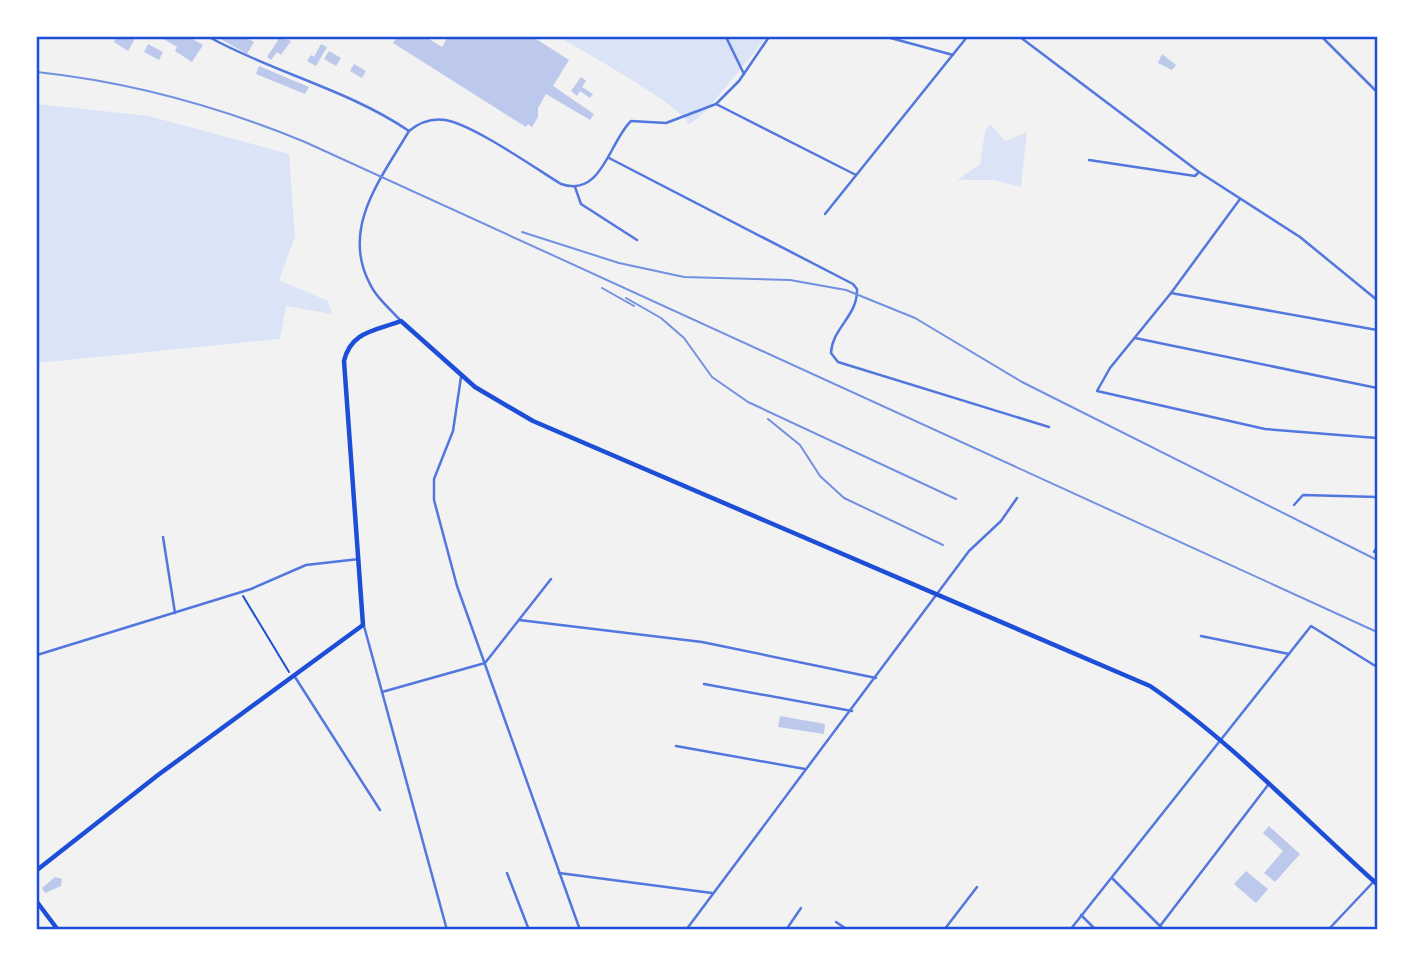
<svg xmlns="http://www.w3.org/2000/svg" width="1414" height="967" viewBox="0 0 1414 967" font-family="Raleway,sans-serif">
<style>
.green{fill:#dbe4f7}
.building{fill:#bdc9ec}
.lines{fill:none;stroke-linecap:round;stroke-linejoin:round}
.path{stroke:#1d4ed8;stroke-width:2}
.minor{stroke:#5277de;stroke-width:2.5}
.secondary{stroke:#1d4ed8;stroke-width:4.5}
.rail{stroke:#7290e2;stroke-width:2}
.neatline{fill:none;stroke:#1d4ed8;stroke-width:2.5}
</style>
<rect width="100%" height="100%" fill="#f2f2f2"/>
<!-- green -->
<g class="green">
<path d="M559 37H767L705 112 689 125C682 105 582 51 559 37Z"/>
<polygon points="37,104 149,116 289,154 295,237 279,280 328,301 332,314 286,306 280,339 37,363"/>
<polygon points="990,124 1005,141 1027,132 1021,187 993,180 957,180 980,164 985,131"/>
</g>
<!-- building -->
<g class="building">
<polygon points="117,37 136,37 128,51 114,42"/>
<polygon points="160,37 189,37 203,45 192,62 175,51 177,47"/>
<polygon points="217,37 244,37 254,42 247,54"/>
<polygon points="280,37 291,41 281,55 277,52 271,60 267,57"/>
<polygon points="397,37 426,37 442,47 448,37 533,37 569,60 553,86 594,114 590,120 546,94 538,108 538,117 532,127 528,124 526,127 393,43"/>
<polygon points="148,44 163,52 159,60 144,52"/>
<polygon points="321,44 327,47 316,66 307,61 311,55 314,57"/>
<polygon points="329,51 341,58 336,66 324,59"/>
<polygon points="1162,54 1176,65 1172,70 1158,63"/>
<polygon points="354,64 366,71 362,78 350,71"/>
<polygon points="259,66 309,87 305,94 256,74"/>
<polygon points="581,77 586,81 582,87 593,94 590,98 580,91 577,96 571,91"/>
<polygon points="780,716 825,724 824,734 778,727"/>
<polygon points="1269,826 1300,854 1275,882 1264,873 1283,851 1263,833"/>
<polygon points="1246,871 1268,889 1256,903 1234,884"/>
<polygon points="55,877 62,879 61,886 45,893 42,888"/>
</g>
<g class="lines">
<!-- path -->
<polyline class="path" points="243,596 289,672"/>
<!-- minor -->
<g class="minor">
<path d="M209 37C274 73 347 89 409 131"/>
<polyline points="726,37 744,74"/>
<polyline points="887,37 953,55"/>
<polyline points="1020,37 1199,172 1300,237 1377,300"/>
<polyline points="1322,37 1377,92"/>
<polyline points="716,104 856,175"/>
<path d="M609 158 853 284 857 289C858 316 832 328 831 353L838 362 1049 427"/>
<polyline points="1089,160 1195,176 1199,172"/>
<polyline points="575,187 581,204 637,240"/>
<polyline points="1240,199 1171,293 1110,368 1097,391 1265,429 1377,438"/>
<polyline points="825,214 967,37"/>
<polyline points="1171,293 1377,330"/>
<path d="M400 320C389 308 375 296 369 282 341 227 382 177 409 131 420 122 431 118 445 120 472 124 535 168 561 184 602 198 609 142 631 121L666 123 716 104 739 81 769 37"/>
<polyline points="1135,338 1377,388"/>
<polyline points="461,377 453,431 434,479 434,500 457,586 580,930"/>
<polyline points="1294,505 1303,495 1377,497"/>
<polyline points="163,537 175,613"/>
<polyline points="1374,552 1377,547"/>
<polyline points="519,620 702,642 876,678"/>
<polyline points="364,626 447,930"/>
<polyline points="1201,636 1289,654"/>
<polyline points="37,655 251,589 306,565 359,559"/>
<polyline points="295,677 380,810"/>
<polyline points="704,684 852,711"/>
<polyline points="382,692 485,663 551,579"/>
<polyline points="676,746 805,769"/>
<polyline points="507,873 529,930"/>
<polyline points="559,873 712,893"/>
<polyline points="1112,878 1164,930"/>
<polyline points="1081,915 1096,930"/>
<polyline points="836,922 848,930"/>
<polyline points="1160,926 1268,785"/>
<polyline points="686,930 969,551 1001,521 1017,498"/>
<polyline points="786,930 801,908"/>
<polyline points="944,930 977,887"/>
<polyline points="1070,930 1311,626 1377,667"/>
<polyline points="1328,930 1377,878"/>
</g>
<!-- secondary -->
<g class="secondary">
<path d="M37 870 158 775 363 625 344 361C351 331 375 331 401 321L475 387 533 421 1150 686C1232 742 1303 818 1377 884"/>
<polyline points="37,902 58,930"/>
</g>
<!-- rail -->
<g class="rail">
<path d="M37 72C130 82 218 106 305 142L1377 632"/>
<polyline points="522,232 619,263 684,277 790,280 846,290 915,318 1022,382 1377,560"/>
<polyline points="602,288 634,306"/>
<polyline points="626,298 661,318 684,338 712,377 748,402 956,499"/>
<polyline points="768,419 800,445 820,476 844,498 943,545"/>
</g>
</g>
<!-- border -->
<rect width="1414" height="967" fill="none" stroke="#ffffff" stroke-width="77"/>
<rect x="38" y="38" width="1338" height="890" class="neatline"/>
</svg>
